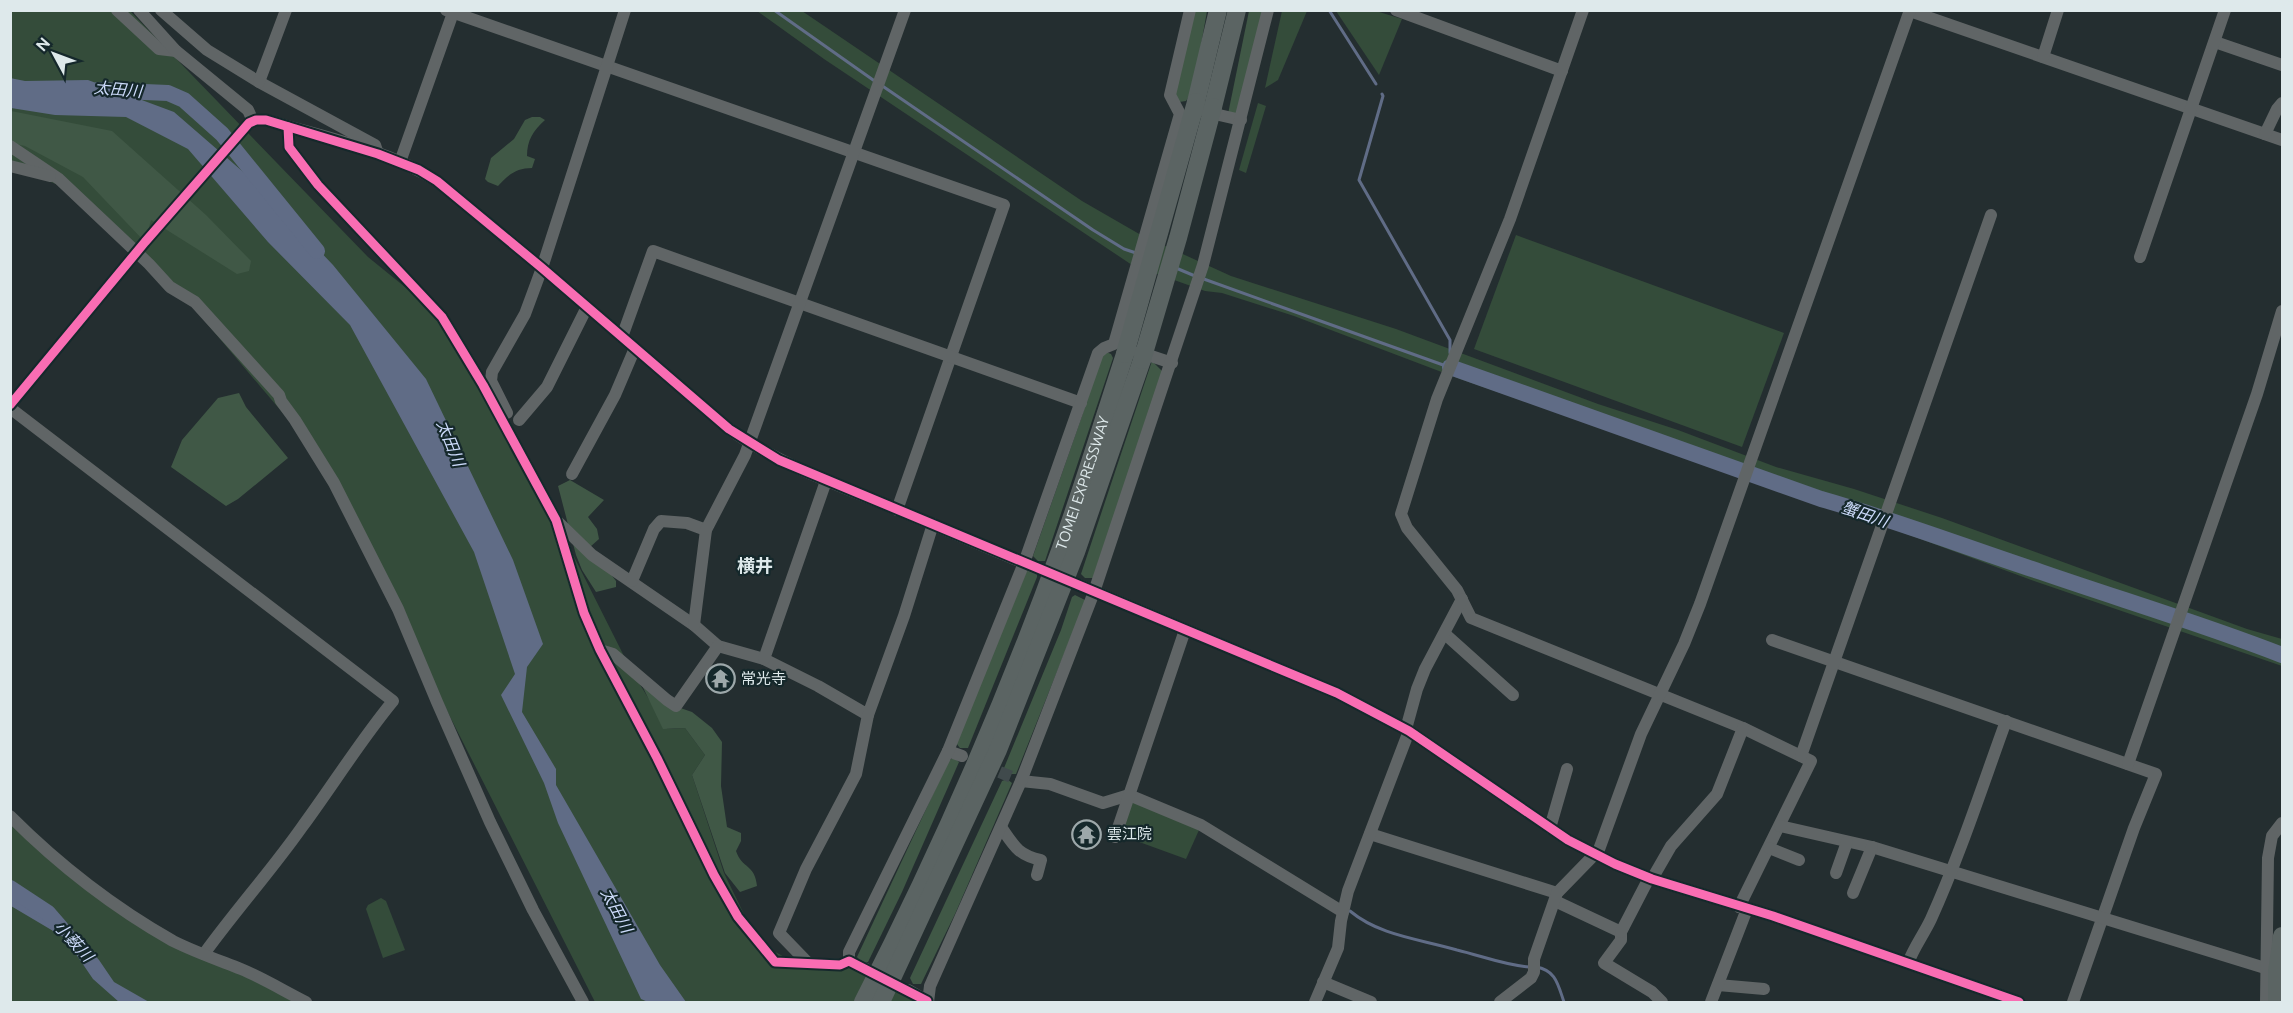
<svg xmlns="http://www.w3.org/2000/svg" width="2293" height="1013" viewBox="0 0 2293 1013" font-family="Ubuntu,'Noto Sans JP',sans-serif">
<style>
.green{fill:#344c3a}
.forest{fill:#405846}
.water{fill:#606c86}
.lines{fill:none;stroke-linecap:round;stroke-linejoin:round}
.stream{stroke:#606c86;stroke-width:3}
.river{stroke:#606c86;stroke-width:16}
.minor-tunnel{stroke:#404a4c;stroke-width:12;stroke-dasharray:12 6;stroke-linecap:butt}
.minor{stroke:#606566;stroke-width:12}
.highway{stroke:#5b6463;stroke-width:18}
.highway-bridge{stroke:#5b6463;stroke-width:18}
.cycleway-casing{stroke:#15282b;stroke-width:13}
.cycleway{stroke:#f96db3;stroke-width:9}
.labels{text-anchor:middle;stroke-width:4.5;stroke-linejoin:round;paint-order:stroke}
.street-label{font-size:15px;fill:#dee9eb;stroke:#15282b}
.poi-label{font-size:15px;fill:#dee9eb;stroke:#15282b;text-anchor:start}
.water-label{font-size:16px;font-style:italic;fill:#cddbfb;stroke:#15282b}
.quarter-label{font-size:18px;font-weight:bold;fill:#dee9eb;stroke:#15282b}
</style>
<rect width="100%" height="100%" fill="#242e30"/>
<!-- green -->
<g class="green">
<polygon points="10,11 130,11 368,257 442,317 541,491 630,668 667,729 685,728 705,755 692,775 724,873 758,943 796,963 849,961 923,999 926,1002 595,1002 315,451 176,287 68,189 11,166"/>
<polygon points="757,11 802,11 1082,201 1141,235 1231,276 1396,329 1598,404 1678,430 1776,467 1854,489 1942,518 2247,629 2282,639 2282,666 2037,582 1861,517 1460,379 1294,316 1222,293 1205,291 1132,265 824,59"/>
<polygon points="1282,11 1307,11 1278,80 1265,88"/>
<polygon points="1336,11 1376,11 1402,19 1379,75"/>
<polygon points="1258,103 1266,106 1246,173 1239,170"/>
<polygon points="1516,235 1784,333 1742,447 1474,349"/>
<polygon points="1133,801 1199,830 1186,859 1120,835"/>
<polygon points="10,816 139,926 306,1002 11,1002"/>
<polygon points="381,898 386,901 405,950 383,958 366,909 368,905"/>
</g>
<!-- forest -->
<g class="forest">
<polygon points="1189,11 1207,11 1193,90 1186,101 1179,102 1170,95"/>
<polygon points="1249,11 1263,11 1241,120 1228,114"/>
<polygon points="11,111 112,131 206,215 251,261 249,271 237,274 151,220 145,242 83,177 25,146 11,143"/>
<path d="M532 117H540L545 120C533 131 527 140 527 156L535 159 532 168C517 168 509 174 498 186L488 182 485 179 491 158 514 139 525 120Z"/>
<polygon points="1106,352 1111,354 1113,358 1045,561 1038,561 1033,556 1082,416 1099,356"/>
<polygon points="1152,361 1163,372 1093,578 1085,578 1081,574"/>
<polygon points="239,393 246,407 288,458 238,499 226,506 171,467 182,440 218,398"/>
<polygon points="570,480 604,500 588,517 597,529 599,539 590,547 616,581 616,587 596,592 582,570 576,555 558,486"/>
<polygon points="1027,570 1037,575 1037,577 968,748 960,748 956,743"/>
<polygon points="1075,595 1085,600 1085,602 1016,774 1008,774 1004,768 1061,630 1072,597"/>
<path d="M637 675 663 702 692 712 712 728 722 742 721 786 727 827 741 833V841L736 851C742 869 755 864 757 886L740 892 725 873 692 775 705 755 685 728 663 729Z"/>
<polygon points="954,758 959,762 902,892 868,962 861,962 857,957 949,760"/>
<polygon points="1007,779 1012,783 955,914 921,984 913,984 910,978 1002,781"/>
</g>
<!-- water -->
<g class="water">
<polygon points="10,78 25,81 88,80 174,112 249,177 333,265 426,379 513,560 543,644 527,667 522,712 556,769 556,785 660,965 686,1002 648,1002 641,999 558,823 544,783 501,695 515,674 474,552 350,325 268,242 188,149 126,117 55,115 11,108"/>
<polygon points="10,889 71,928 99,960 114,982 149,1002 119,1002 93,979 65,938 11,906"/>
</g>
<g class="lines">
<!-- stream -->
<g class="stream">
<polyline points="774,10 876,82"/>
<polyline points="1329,10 1376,84"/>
<polyline points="881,85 1093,230 1124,249 1136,253"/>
<polyline points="1382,94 1383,96 1359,180 1450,340 1450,353"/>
<polyline points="1176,268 1195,276"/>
<polyline points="1201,278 1446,366"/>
<path d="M1350 911C1380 936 1420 939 1457 950 1482 956 1504 965 1529 967"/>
<path d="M1536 967C1556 970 1558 985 1564 1002"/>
</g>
<!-- river -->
<g class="river">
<polyline points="98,90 168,93 184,100 222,134 317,251"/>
<path d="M1450 367 1821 499C1895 520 1968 548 2041 572 2122 600 2203 624 2282 655"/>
<polyline points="10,888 48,913 61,928"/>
</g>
<!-- minor-tunnel -->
<polyline class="minor-tunnel" points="983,765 1021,781"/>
<!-- minor -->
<g class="minor">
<polyline points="117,10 159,49 176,51"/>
<polyline points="139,10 176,51 248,110 253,121"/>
<polyline points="161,10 207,50 259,82 375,145 378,154"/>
<polyline points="446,10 1004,205 897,510"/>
<polyline points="1396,10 1562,71"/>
<polyline points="1583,10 1510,219 1437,399 1401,514 1407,528 1457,590 1471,618 1743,728 1811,761 1739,907"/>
<polyline points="1910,11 2282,140"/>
<polyline points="2215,42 2282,65"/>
<polyline points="2043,57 2058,10"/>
<polyline points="259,82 286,10"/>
<polyline points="1206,112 1241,120"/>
<polyline points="288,127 289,147 318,185 442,317 483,385 556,520 584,613 600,650 657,758 714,875 738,917 775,962 840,965 849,961 866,969"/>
<polyline points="2265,134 2277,109 2282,103"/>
<polyline points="10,146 59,179 149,264 170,287 195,302 279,395 281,401 295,420 334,483 398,609 437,702 490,822 533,910 583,1002"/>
<polyline points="400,162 454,10"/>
<polyline points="10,166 50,176"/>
<polyline points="2140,257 2225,10"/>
<polyline points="622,337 653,251 1081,403"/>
<polyline points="1139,352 1172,363"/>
<path d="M10 405 145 242 249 123 256 120H266C323 137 386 149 437 181L542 268 729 429C776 462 829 482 882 503 934 525 986 547 1038 569"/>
<path d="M10 408 393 701C360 741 333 785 302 827 271 871 235 911 204 954"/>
<polyline points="507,413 491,381 492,372 525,314 542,268 625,10"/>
<polyline points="519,420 547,387 587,307"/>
<polyline points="572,474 615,395 635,348"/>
<polyline points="557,521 592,555 694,625 718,646 764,659 818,686 868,715 904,616 933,524"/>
<polyline points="632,581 654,529 661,521 687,523 706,530"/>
<polyline points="1079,585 1337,693 1409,731 1568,840 1615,864 1652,879 1773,916 2019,1002"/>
<polyline points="694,625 706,530 745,455 905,10"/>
<polyline points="1445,634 1513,695"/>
<polyline points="1772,640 2156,774 2134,828 2073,1002"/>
<polyline points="600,650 613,654 667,700 676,706 718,646"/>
<polyline points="764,659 826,481"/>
<polyline points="1406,729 1417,689 1425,669 1462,599"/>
<polyline points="948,751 962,756"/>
<polyline points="1801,756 1991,215"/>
<polyline points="2128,764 2257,394 2282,311"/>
<polyline points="1021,781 1050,784 1103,803 1129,795 1201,825 1343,912"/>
<path d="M10 816C59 865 113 907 173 941 195 952 218 960 241 969 263 978 284 991 306 1002"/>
<polyline points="1780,826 1872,847 2265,968"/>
<path d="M1001 827C1014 846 1018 855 1041 860L1037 875"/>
<polyline points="1550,828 1567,769"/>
<polyline points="1370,834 1557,893"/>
<polyline points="1115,837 1185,630"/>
<polyline points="1769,848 1799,860"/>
<polyline points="1597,855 1641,734 1684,644 1700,604 1910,10"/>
<polyline points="1836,873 1847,842"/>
<polyline points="1652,879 1671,846 1717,794 1743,728"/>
<polyline points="1853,893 1872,847"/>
<polyline points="1555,901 1621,932 1621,940 1604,963 1652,992 1662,1002"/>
<polyline points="1621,932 1649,878"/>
<polyline points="849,961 849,952 948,751 1024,563 1098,353 1104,348 1114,344 1180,114 1170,95 1190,10"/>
<polyline points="808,963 779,933 806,869 856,774 868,715"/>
<path d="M1908 963C1914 947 1924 934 1931 919 1960 855 1982 787 2006 721"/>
<polyline points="1323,982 1371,1002"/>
<polyline points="1718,985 1764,989"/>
<polyline points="908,990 927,1001"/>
<polyline points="928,1002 930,986 1021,781 1094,592 1203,265 1268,10"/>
<polyline points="1315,1002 1338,948 1341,921 1348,891 1409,731"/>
<polyline points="1500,1002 1531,978 1534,972 1534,959 1557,893 1595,854"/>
<polyline points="1711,1002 1747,909"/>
<polyline points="2266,1002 2268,858 2272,836 2282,823"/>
</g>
<!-- highway -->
<g class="highway">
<polyline points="1196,102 1218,10"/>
<polyline points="1213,107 1237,10"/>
<path id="s1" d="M863 1002C938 856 1005 703 1061 548 1084 484 1104 418 1125 354"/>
<polyline points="881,1002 998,750 1076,552 1142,360"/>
<polyline points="2277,1002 2277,972 2282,936"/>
</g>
<!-- highway-bridge -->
<g class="highway-bridge">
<polyline points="1125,354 1196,102"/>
<polyline points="1142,360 1178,238 1213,107"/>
</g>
<defs>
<g id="cycleway">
<polyline points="288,127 289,147 318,185 442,317 483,385 556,520 584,613 600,650 657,758 714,875 738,917 775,962 840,965 849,961 927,1001"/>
<polyline points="10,405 145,242 249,123 256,120 266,120 378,154 419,170 437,181 542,268 729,429 779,460 1337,693 1409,731 1568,840 1615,864 1652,879 1773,916 2019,1002"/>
</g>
</defs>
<!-- cycleway casing -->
<use href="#cycleway" class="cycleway-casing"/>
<!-- cycleway -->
<use href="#cycleway" class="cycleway"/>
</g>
<!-- icons -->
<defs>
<symbol id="temple-ring" viewBox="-11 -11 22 22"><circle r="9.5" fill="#15282b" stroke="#9da8aa" stroke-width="1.5"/><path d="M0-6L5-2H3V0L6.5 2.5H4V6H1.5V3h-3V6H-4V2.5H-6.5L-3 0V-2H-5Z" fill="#9da8aa"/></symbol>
</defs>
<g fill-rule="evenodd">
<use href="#temple-ring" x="704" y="662" width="33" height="33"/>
<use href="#temple-ring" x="1070" y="818" width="33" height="33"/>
</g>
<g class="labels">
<!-- street labels -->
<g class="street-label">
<text dy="5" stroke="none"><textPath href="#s1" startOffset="564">TOMEI EXPRESSWAY</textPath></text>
</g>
<!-- poi labels -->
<g class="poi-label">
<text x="741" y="684">常光寺</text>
<text x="1107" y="839">雲江院</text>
</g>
<!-- water labels -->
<g class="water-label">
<text transform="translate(118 89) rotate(5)" y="6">太田川</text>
<text transform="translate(451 443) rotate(68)" y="6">太田川</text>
<text transform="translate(1865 514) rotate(19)" y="6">蟹田川</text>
<text transform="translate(617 910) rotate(62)" y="6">太田川</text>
<text transform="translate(74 941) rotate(47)" y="6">小薮川</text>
</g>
<!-- quarter labels -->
<g class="quarter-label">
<text x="755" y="572">横井</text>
</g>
</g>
<!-- border -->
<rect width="2293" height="1013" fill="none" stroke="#dee9eb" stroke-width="24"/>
<!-- north arrow -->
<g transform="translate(54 54) rotate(311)" stroke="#15282b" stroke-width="4.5" paint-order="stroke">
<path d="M0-4.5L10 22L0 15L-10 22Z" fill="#dee9eb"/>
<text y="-9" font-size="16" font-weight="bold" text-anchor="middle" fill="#dee9eb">N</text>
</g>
</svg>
